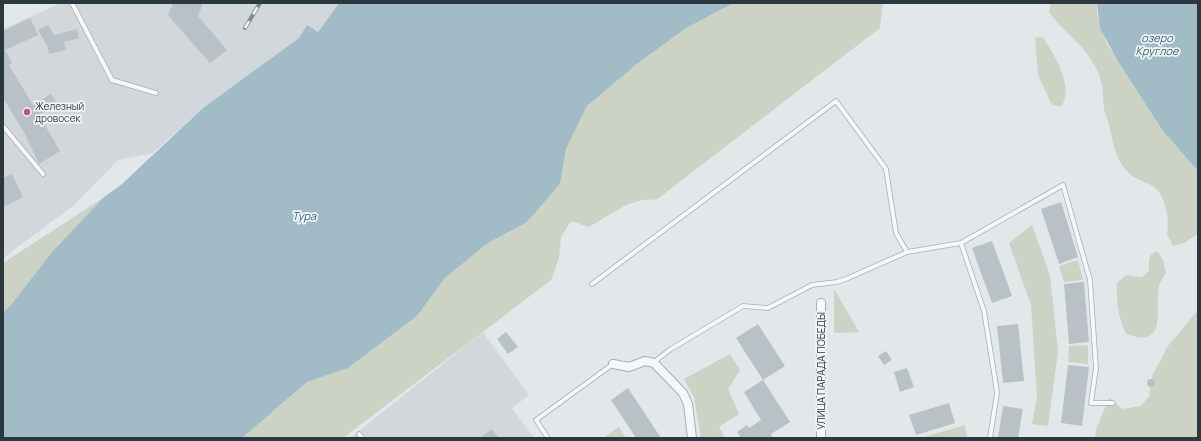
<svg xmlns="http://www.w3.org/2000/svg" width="1201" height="441" viewBox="0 0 1201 441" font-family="Manrope,sans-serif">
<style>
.built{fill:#d1d7db}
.green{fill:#ccd3c4}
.water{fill:#a1bcc6}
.building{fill:#bac1c6}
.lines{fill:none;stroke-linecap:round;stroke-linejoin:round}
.lane-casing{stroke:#a8afb4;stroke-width:5.5}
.street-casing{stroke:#a8afb4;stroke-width:10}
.lane{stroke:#f5f7f8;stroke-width:4}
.street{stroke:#f5f7f8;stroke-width:8}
.rail-casing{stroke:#7d8a92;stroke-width:4}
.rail{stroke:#f2f5f7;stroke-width:2.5;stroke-dasharray:8;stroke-linecap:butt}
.poi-dot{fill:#c45280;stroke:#f2f5f7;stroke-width:1.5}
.labels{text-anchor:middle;stroke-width:3.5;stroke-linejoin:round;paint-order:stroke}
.poi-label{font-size:10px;fill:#2c3840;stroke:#f2f5f7;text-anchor:start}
.street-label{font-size:10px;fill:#2c3840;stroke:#f2f5f7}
.water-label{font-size:11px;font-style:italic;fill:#396071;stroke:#f2f5f7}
</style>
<rect width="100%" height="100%" fill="#e2e7ea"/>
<!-- built -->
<g class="built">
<polygon points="61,3 339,3 318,32 307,25 299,38 203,108 153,153 118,160 74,205 3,258 3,29"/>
<polygon points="483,332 529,395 512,408 534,438 350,438"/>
</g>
<!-- green -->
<g class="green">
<path d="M734 3H883L880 28 656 200C632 196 609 216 589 227L571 221 561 237 559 258 551 280 343 438H242L307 382 348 368 417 316 445 278 488 243 527 222 560 184 566 149 587 106 637 64 686 28Z"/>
<path d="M1051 3H1097V13L1106 42 1117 60 1163 131 1198 171V234L1184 243 1173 246 1167 234C1170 221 1166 192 1151 185 1141 180 1132 178 1125 169 1114 155 1113 141 1109 124 1108 119 1105 115 1104 110 1103 95 1103 81 1096 68 1086 46 1063 32 1049 12Z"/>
<path d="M1043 37C1054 56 1074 84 1062 106L1052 105 1038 75 1035 38Z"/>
<polygon points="103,198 52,252 10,306 3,312 3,263"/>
<polygon points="1032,225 1050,275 1058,352 1048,426 1032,424 1037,397 1031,305 1009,243"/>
<path d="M1157 251 1163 260 1166 273C1164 277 1159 282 1159 287 1154 311 1169 349 1126 334 1118 316 1116 302 1117 283L1126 275 1142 277 1149 271V260L1151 254Z"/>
<polygon points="1078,260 1083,280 1064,282 1059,266"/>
<polygon points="834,289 859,332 834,333"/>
<polygon points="1198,310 1198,438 1095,438 1096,429 1109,398 1123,409 1141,406 1149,396 1152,376 1168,346"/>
<polygon points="1088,345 1088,364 1068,362 1069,346"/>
<polygon points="730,354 740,370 728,389 739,414 719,427 725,438 701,438 694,397 684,379"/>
<polygon points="965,425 967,438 921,438"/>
<polygon points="619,427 626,438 603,438"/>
</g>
<!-- water -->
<g class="water">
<polygon points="339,3 734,3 686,28 637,64 587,106 566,149 560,184 527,222 488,243 445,278 417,316 348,368 307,382 242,438 3,438 3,312 10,306 52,252 103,198 122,184 203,108 299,38 307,25 318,32"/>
<polygon points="1097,3 1198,3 1198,171 1163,131 1117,60 1100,28"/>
</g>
<!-- building -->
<g class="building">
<polygon points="173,3 203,3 198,16 227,50 210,63 168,15"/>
<polygon points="30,18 38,35 5,50 12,63 9,65 33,105 51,94 57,103 39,115 60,151 39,164 24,132 3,98 3,31"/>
<polygon points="48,25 54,35 77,29 79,38 64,42 66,50 49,54 47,45 38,30"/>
<polygon points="12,174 23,197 3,207 3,178"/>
<polygon points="1061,202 1078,257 1059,264 1041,209"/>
<polygon points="992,241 1012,296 992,303 972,248"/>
<polygon points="1084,282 1089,342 1069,344 1064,284"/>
<polygon points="758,324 785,366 763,380 736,338"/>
<polygon points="1018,324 1024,381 1003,383 997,326"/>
<polygon points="506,332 518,347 508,354 497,339"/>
<polygon points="886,351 892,360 884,365 878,356"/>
<polygon points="1068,365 1089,367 1082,426 1061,423"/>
<polygon points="907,368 914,387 900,392 894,372"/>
<circle cx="1151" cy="383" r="4"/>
<polygon points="763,380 790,422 771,434 773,438 741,438 737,432 747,425 749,428 761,420 744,392"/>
<polygon points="628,388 661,438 636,438 611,400"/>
<polygon points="949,403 955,423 916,435 909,415"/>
<polygon points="1003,406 1023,409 1018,438 998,438"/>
<polygon points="492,429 499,438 480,438"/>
</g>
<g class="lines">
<defs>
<g id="lane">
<polyline points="72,3 112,80 156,93"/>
<polyline points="3,126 43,174"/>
<polyline points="961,243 984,311 995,379 997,393 990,438"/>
<polyline points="592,284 836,101 886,169 896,233 907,252"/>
<polyline points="654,362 671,349 743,306 768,308 812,285 837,282 846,279 907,252 961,243 1063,185 1090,280 1096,368 1091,403 1113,403"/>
<polyline points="359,434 362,438"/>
<polyline points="548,438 536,420 613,364"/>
</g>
<g id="street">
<polyline points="821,303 821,438"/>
<polyline points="613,364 629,367 645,361 654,363 683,393 688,404 692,438"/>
</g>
</defs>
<!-- lane casing -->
<use href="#lane" class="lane-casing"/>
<!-- street casing -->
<use href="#street" class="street-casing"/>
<!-- lane -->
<use href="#lane" class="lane"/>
<!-- street -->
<use href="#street" class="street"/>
<defs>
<polyline id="rail" points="245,28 260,3"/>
</defs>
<!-- rail casing -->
<use href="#rail" class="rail-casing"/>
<!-- rail -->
<use href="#rail" class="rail"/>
</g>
<!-- markers -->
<circle class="poi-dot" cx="27" cy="112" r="4"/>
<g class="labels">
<!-- poi labels -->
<g class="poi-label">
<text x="35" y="110">Железный<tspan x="35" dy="12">дровосек</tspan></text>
</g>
<!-- street labels -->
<g class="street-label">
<text transform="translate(821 371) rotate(-90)" y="4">УЛИЦА ПАРАДА ПОБЕДЫ</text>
</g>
<!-- water labels -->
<g class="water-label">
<text x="1157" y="42">озеро<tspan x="1157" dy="13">Круглое</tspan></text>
<text x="304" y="220">Тура</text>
</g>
</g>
<!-- border -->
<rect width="1201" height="441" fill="none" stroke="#2c3840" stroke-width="8"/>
</svg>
